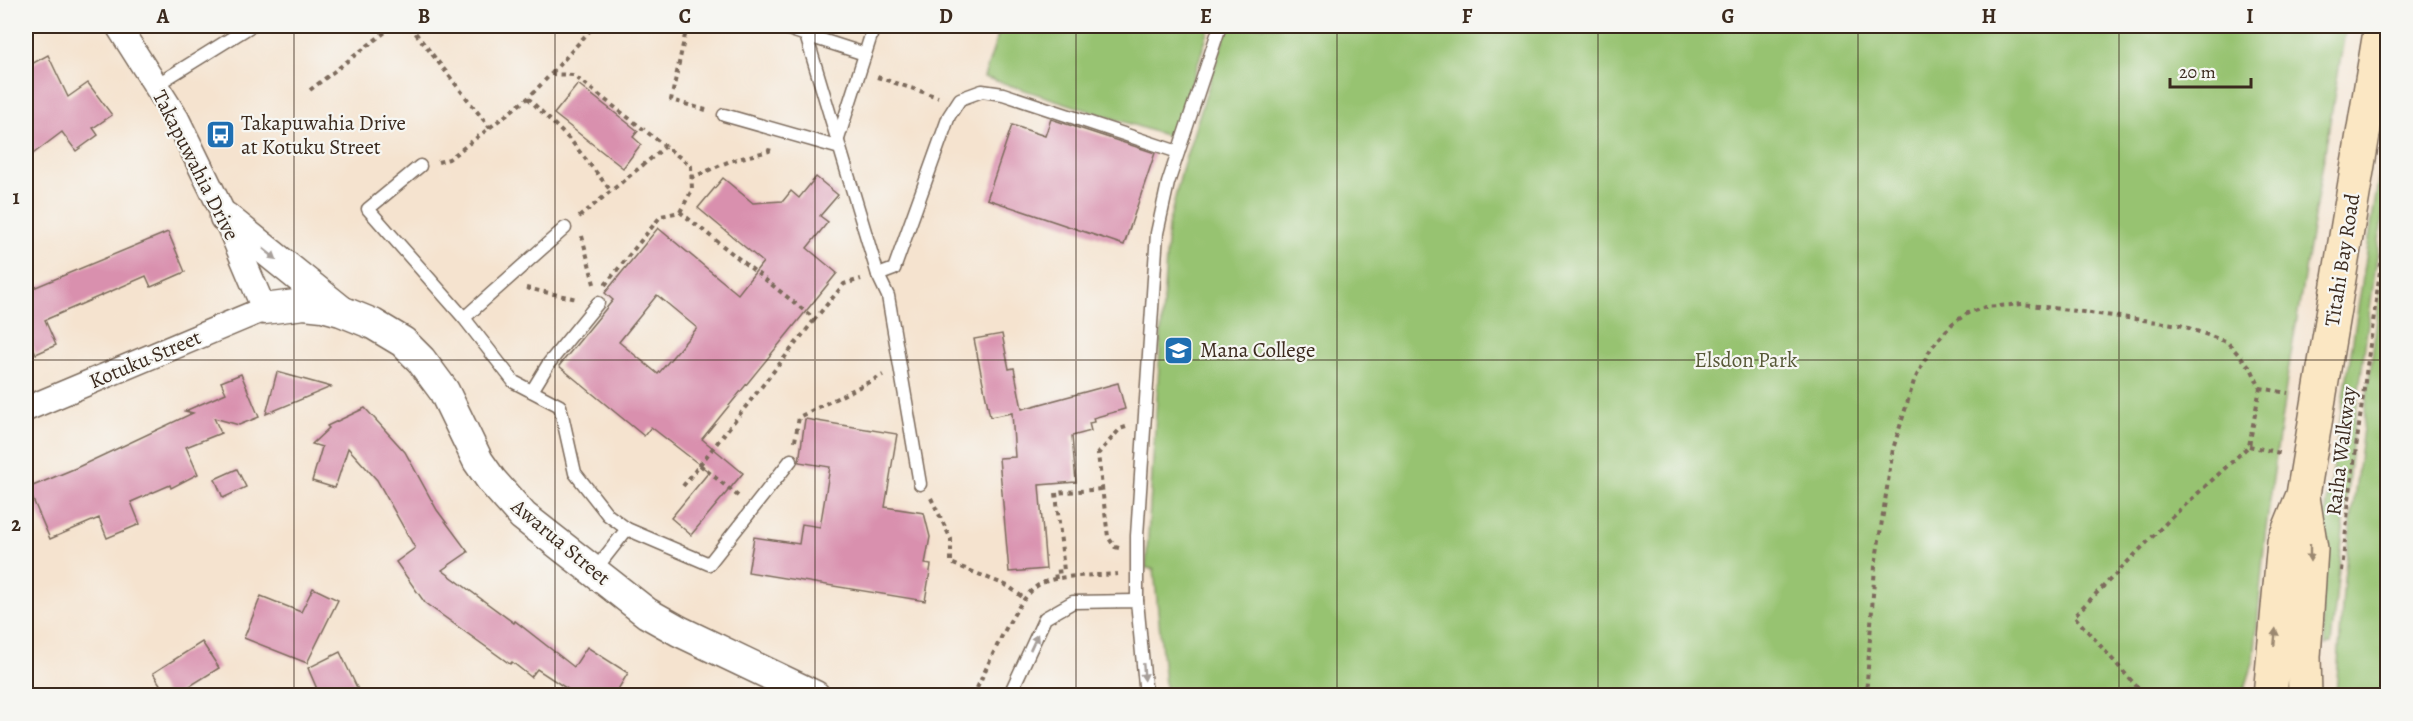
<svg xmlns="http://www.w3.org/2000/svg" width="2413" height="721" viewBox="0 0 2413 721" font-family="Alegreya,serif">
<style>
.green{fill:#97c371;stroke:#697648;stroke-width:1.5}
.building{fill:#d990ae;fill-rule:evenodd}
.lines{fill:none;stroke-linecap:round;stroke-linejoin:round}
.service-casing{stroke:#7c6b5c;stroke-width:15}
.minor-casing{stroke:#7c6b5c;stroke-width:27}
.tertiary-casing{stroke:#7c6b5c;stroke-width:33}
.secondary-casing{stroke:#7c6b5c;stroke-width:36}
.path{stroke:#7c6b5c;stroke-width:4;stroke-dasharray:4.5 4.5;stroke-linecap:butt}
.service{stroke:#fff;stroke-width:12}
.minor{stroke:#fff;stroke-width:24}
.tertiary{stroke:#fff;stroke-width:30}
.secondary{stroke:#fbe7c3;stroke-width:33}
.oneway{fill:#a79f9a}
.oneway2{fill:#9b8870}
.grid{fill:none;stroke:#3b2a1e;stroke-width:1.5;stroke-opacity:0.55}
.labels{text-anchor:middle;stroke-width:4.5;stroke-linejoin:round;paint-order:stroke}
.poi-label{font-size:21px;fill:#3b2a1e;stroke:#f6f6f2;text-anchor:start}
.street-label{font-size:21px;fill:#3b2a1e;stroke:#f6f6f2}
.park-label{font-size:21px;fill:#575837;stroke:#f6f6f2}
.neatline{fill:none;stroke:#3b2a1e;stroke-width:2}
.grid-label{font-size:20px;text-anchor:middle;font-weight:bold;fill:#3b2a1e}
</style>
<rect width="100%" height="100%" fill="#f6f6f2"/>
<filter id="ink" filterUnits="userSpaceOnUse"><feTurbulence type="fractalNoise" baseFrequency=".0167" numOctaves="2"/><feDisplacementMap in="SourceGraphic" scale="12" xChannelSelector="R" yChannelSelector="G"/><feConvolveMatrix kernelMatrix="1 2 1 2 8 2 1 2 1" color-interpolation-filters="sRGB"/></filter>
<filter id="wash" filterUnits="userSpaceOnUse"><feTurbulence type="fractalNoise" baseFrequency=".008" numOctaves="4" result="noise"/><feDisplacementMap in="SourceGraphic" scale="24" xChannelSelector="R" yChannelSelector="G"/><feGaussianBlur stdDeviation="1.35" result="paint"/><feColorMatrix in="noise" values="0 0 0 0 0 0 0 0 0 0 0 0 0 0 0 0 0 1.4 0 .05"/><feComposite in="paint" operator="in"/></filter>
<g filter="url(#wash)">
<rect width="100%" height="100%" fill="#f5e3cf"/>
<!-- green -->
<g class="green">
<polygon points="1001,26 1210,26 1174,138 984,77"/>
<polygon points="1228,26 2346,26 2288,372 2265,535 2254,660 2243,695 1166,695 1154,569 1146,568 1168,226 1183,166"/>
<polygon points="2387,126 2387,182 2354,427 2331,644 2325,645 2319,592 2321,541"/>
<polygon points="2387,239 2387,695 2336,695 2344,578"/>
</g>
<g id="blocks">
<!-- building -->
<g class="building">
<polygon points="48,55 68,97 88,83 112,115 93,128 98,135 76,151 62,132 26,159 26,67"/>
<polygon points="578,84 638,131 633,137 641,144 623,168 554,114"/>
<polygon points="1051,119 1155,153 1124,245 987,199 1012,125 1045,136"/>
<path d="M816 177 838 195 820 216 828 222 807 248 837 273 702 439 743 473 691 535 671 518 709 472 651 427 644 436 559 366 613 300 605 293 658 228 738 294 763 262 698 208 723 178 753 203 783 201 791 191 799 198ZM657 295 697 328 658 374 619 342Z"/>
<polygon points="168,232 185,272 151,287 146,276 45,320 56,345 36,354 26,331 26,277 31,289"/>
<polygon points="1002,334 1009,369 1014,368 1022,409 1118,383 1125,409 1093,418 1094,422 1089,423 1091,431 1072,436 1076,482 1039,485 1046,569 1009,572 999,458 1015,457 1012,413 990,417 974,339"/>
<polygon points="277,372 331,387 266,414"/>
<polygon points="241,374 259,417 239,425 214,418 221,433 186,447 198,474 171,488 170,485 131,502 140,524 107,538 99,518 50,539 28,488 76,468 193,413 185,411 226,393 221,382"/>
<polygon points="365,408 405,452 437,510 468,552 442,570 514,623 515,621 574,667 587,647 628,673 614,696 578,696 537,669 531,677 512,662 510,664 425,603 396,562 415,548 377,480 348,448 335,488 312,481 322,447 312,444 329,428 327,426"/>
<polygon points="805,419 897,434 885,507 924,513 930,537 925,564 931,565 925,601 748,572 754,537 799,544 802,524 820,527 830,467 799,462"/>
<polygon points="237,469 246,487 223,498 215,479"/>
<polygon points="313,588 338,600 307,663 244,638 261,596 301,612"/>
<polygon points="202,642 219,668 174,696 167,696 153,673"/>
<polygon points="340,652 361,696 320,696 308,668"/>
</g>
</g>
</g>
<g filter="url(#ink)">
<use href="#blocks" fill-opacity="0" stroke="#7c6b5c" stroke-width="1.5"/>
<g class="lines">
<defs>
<g id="service">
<polyline points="779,26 806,35 878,275 894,269 949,116 960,99 982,91 1003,94 1178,152"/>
<polyline points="806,35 865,54"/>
<polyline points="156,85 251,26"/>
<polyline points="724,115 840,148"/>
<polyline points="838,139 874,26"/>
<polyline points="420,166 368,209 464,318 514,382 560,406 575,473 608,515 627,529 594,571"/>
<polyline points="878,275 888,296 920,484"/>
<polyline points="464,318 565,228"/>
<polyline points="532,391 549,363 598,303"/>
<polyline points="627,529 709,564 791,460"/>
<polyline points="1137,601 1137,536 1157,233 1168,183 1220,26"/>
<polyline points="1009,696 1045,618 1073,602 1137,601 1146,696"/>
</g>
<polyline id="minor" points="26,409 264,309 225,217 177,119 118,26"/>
<g id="tertiary">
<polyline points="225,217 339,309"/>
<polyline points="264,309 304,304 323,306 341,311 373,324 403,342 421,360 444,391 478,461 492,481 523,516 647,613 679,631 815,696"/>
</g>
<g id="secondary">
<polyline points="2303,497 2311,549 2304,657 2305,696"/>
<polyline points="2270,696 2284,542 2303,495 2381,26"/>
</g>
</defs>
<!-- service casing -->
<use href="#service" class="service-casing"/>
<!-- minor casing -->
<use href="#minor" class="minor-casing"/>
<!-- tertiary casing -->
<use href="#tertiary" class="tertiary-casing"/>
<!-- secondary casing -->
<use href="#secondary" class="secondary-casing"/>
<!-- path -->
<g class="path">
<polyline points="410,26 490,128"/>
<polyline points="687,26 671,100 706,110"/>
<polyline points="552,73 594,26"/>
<polyline points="877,77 938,97"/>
<polyline points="310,90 393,26"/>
<polyline points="528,98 572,142 611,191"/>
<polyline points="438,162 449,159 528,98 551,74 573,75 691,166 692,190 680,212"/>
<polyline points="691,178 730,161 769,151 770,147"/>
<polyline points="579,217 665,147"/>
<polyline points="582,236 594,284"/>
<polyline points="605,285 661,216 680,212 815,319 844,284 861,279"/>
<polyline points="526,288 577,299"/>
<polyline points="2260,388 2288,393"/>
<polyline points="795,441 799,417 883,375"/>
<polyline points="2249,446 2280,453"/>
<polyline points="700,465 738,496"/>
<polyline points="683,486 815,319"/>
<polyline points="931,498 951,539 951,563 1008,586 1025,599"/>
<polyline points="1119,548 1115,547 1108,537 1098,454 1120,429 1126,427"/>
<polyline points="2342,571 2349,499 2388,212"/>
<polyline points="1056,579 1055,572 1064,571 1056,493 1102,489"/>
<path d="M973 696C987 669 1015 598 1040 584 1059 574 1096 576 1118 574"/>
<polyline points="1866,696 1875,566 1893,449 1914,381 1931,348 1952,324 1968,313 1986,307 2023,304 2180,325 2227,342 2251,368 2260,388 2249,446 2171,518 2074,616 2145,696"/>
</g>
<!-- service -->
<use href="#service" class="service"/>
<!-- minor -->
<use href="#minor" class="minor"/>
<!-- tertiary -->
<use href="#tertiary" class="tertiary"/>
<!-- secondary -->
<use href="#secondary" class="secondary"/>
</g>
<!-- one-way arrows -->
<defs><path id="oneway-solid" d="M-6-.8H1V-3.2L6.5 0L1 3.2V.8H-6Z" transform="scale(1.5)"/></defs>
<g class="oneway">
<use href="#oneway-solid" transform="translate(270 254) rotate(39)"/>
<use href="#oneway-solid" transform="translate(1034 642) rotate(-65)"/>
<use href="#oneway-solid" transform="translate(1144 672) rotate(85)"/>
</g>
<g class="oneway2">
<use href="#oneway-solid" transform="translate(2310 553) rotate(90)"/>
<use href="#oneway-solid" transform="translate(2275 637) rotate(-85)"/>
</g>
</g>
<!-- grid -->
<path class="grid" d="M294 26V696M555 26V696M815 26V696M1076 26V696M1337 26V696M1598 26V696M1858 26V696M2119 26V696M26 360H2388"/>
<!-- icons -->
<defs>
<symbol id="bus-square" viewBox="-11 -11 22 22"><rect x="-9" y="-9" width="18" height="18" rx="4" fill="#1f6fb2" stroke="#f6f6f2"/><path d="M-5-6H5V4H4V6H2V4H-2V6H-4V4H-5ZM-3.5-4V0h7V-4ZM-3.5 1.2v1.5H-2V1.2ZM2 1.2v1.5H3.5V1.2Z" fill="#fff"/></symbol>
<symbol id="school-square" viewBox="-11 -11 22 22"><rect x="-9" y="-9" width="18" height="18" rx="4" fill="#1f6fb2" stroke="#f6f6f2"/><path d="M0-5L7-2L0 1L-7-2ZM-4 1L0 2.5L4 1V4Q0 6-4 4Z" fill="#fff"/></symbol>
</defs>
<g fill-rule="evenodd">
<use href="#bus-square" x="204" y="118" width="33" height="33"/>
<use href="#school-square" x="1162" y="334" width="33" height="33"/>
</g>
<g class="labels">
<!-- poi labels -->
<g class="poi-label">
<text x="241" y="130">Takapuwahia Drive<tspan x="241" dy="24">at Kotuku Street</tspan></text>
<text x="1200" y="357">Mana College</text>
</g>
<!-- street labels -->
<g class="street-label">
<text transform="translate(196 165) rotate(63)" y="7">Takapuwahia Drive</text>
<text transform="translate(2342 260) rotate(-81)" y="7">Titahi Bay Road</text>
<text transform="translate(145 359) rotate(-23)" y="7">Kotuku Street</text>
<text transform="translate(2341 451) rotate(-83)" y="7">Raiha Walkway</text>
<text transform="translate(561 542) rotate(40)" y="7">Awarua Street</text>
</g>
<!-- park labels -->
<g class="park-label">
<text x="1746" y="367">Elsdon Park</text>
</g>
</g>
<!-- margin -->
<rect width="2413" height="721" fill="none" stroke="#f6f6f2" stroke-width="66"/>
<!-- scale -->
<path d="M2170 78v9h81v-9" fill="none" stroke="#3b2a1e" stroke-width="3"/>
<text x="2179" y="78" font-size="18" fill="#3b2a1e" stroke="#f6f6f2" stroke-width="4.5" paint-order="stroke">20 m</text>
<rect x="33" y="33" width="2347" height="655" class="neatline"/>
<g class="grid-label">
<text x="163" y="23">A</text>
<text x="424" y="23">B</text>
<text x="685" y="23">C</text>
<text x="946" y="23">D</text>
<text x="1206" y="23">E</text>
<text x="1467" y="23">F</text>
<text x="1728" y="23">G</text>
<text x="1989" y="23">H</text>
<text x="2250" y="23">I</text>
<text x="16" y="204">1</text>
<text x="16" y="531">2</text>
</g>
</svg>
